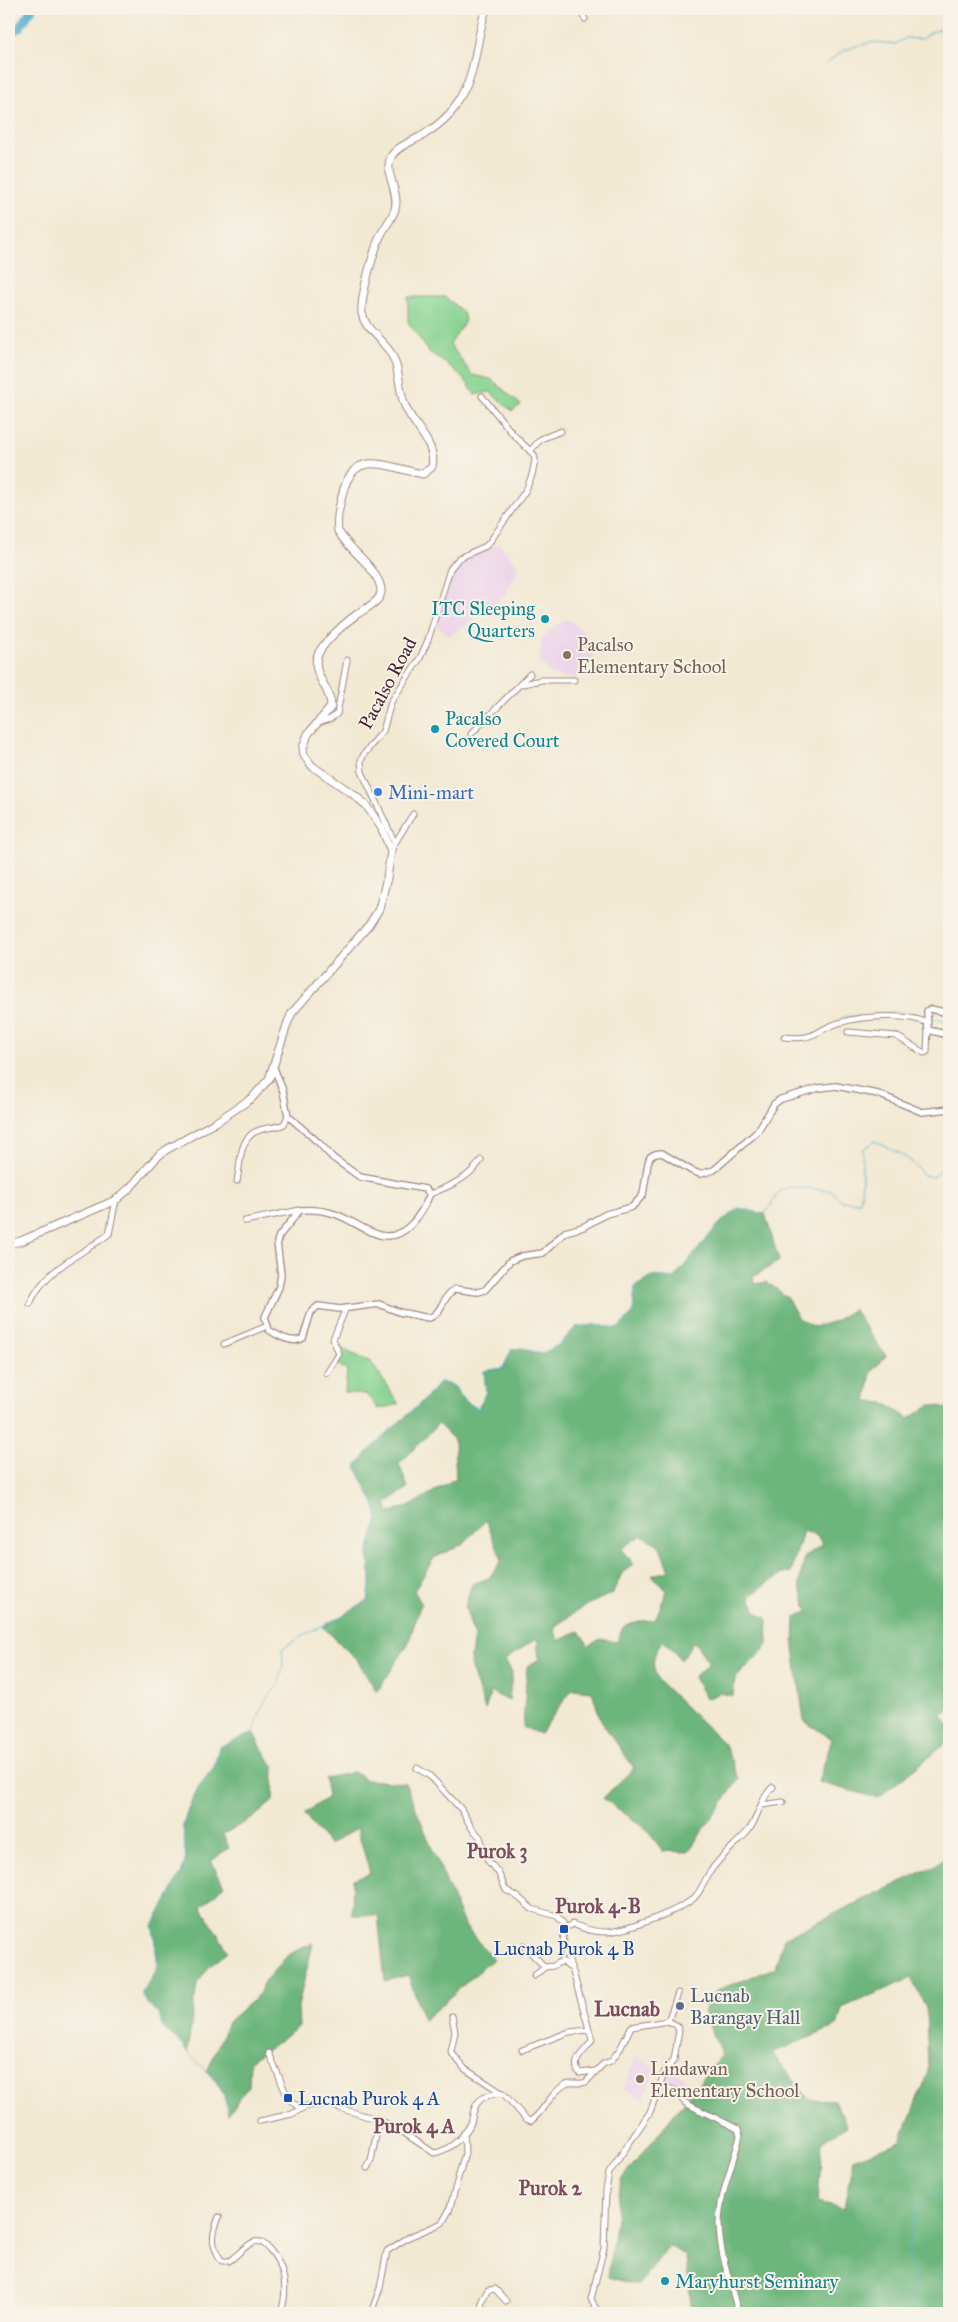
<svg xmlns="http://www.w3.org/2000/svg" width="958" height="2322" viewBox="0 0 958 2322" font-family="'IM FELL Great Primer',serif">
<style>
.built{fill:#ecd1ea}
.green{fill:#86d391;stroke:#68795e}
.forest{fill:#6cb57b;stroke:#5b6a53;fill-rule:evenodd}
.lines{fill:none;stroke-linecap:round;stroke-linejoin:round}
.stream{stroke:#4faece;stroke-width:1}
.river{stroke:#4faece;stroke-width:9}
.minor-casing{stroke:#9e847f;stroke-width:7}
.tertiary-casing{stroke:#9e847f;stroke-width:8}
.secondary-casing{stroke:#9e847f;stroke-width:9}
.minor{stroke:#fff;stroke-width:5}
.tertiary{stroke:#fff;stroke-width:5.5}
.secondary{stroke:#fff;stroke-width:7}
.culture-dot{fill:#0f9aa8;stroke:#f7f3e8;stroke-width:2}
.education-dot{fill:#8d6e63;stroke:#f7f3e8;stroke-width:2}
.shop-dot{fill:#3f7fe0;stroke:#f7f3e8;stroke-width:2}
.transit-dot{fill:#1a4fb4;stroke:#f7f3e8;stroke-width:2}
.service-dot{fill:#5c6f8a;stroke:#f7f3e8;stroke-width:2}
.labels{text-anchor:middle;stroke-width:4;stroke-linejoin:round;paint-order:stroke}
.culture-label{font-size:19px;fill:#0d838f;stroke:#f7f3e8;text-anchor:start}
.education-label{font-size:19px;fill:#785e54;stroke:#f7f3e8;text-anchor:start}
.street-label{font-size:19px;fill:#4a1f2b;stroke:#f7f3e8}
.shop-label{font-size:19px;fill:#366cbe;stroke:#f7f3e8;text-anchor:start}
.transit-label{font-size:19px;fill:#164399;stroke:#f7f3e8}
.service-label{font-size:19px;fill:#4e5e75;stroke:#f7f3e8;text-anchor:start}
.neighbourhood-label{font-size:20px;font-weight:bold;fill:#7c4c5c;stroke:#f7f3e8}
.quarter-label{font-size:21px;font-weight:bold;fill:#7c4c5c;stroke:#f7f3e8}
</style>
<rect width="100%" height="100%" fill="#f7f3e8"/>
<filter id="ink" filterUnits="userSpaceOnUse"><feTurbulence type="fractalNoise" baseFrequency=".02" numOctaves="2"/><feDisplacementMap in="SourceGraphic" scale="10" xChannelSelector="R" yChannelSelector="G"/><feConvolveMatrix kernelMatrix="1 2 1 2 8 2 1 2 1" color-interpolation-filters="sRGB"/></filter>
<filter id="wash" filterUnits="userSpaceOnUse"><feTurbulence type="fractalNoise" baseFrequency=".0096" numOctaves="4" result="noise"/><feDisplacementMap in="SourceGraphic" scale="20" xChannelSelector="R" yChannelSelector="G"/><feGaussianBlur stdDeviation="1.12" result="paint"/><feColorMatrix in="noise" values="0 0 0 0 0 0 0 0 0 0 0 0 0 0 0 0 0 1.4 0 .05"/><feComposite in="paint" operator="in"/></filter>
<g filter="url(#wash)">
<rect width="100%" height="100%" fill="#f2e9d3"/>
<!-- built -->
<g class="built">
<polygon points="499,543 519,568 505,595 493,607 479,615 457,632 449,635 435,624 450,579 460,564 472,554"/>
<polygon points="568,619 584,632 595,649 588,671 574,679 551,675 540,661 542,638 555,626"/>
<polygon points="636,2055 655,2069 644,2099 624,2089"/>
<polygon points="672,2065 689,2084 681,2091 675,2087 669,2088 663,2081"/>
</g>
<!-- green -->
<g class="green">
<polygon points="408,297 445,297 463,312 465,321 450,344 472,375 491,379 521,405 512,411 490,392 475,395 468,384 451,367 429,352 408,322"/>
<polygon points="342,1349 371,1362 399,1404 378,1409 366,1394 345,1393 347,1371 336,1363"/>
</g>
<!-- forest -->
<g class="forest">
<path d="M738 1208 765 1214 779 1261 753 1277 754 1284 767 1282 787 1297 798 1318 814 1327 836 1321 853 1309 886 1356 871 1372 866 1402 885 1403 909 1419 930 1405 949 1408V1709L942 1716 949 1726V1741L878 1798 818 1782 832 1739 804 1721 794 1648 795 1617 808 1612 799 1584 805 1556 823 1545 817 1536 803 1531 791 1572C776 1574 762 1588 750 1596L755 1610 767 1618 768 1645 735 1679 733 1696 720 1693 706 1699 694 1677 709 1663 694 1641 681 1660 663 1640C652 1655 651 1664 658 1680L725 1745 739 1779 688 1852 663 1851 645 1828 603 1798 634 1768 601 1721 592 1691 572 1689 540 1734 523 1727 527 1667 539 1659 537 1638 505 1660 512 1672 509 1701 491 1692 485 1710 470 1664 474 1635 465 1607 472 1584 489 1578 502 1560 486 1520 463 1544 434 1558 414 1591 421 1603 408 1644 377 1692 358 1661 323 1627 368 1600 371 1579 368 1552 378 1519 375 1506 356 1467C380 1434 415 1413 440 1382L454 1386 464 1400 478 1409 486 1392 484 1371 503 1368 512 1349 522 1348 541 1354 559 1345 576 1327 594 1325 618 1328 633 1313 635 1287 652 1276 674 1278 719 1224ZM438 1424 454 1440 456 1478 413 1504 389 1513 386 1503 408 1488 399 1464ZM641 1535 659 1545 669 1571 652 1575 667 1591 655 1620 639 1621 623 1627 617 1642 600 1639 589 1646 579 1631 558 1641 554 1627 583 1607 613 1593 622 1573 634 1564 621 1549Z"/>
<polygon points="253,1733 274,1768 273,1801 253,1818 223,1834 229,1848 211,1861 224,1886 201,1907 228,1951 209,1967 197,1984 187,2052 176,2038 163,2029 159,2013 148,2005 142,1993 158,1967 153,1926 181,1874 186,1858 183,1826 188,1809 199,1786 214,1767 219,1747"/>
<polygon points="354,1772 366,1780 405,1783 464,1925 493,1959 424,2020 408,1975 385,1981 378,1915 352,1915 353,1879 370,1873 357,1828 329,1845 304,1814 328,1797 325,1778"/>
<path d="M949 1854V2313H692L686 2256 669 2246 638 2285 608 2277 621 2180 722 2055 703 2011 717 1990 775 1968 784 1938 938 1864ZM911 1978 926 2007 928 2071 901 2141 853 2159 844 2208 818 2202 822 2141 847 2126 834 2100 809 2099 772 2053 837 2026 842 2008Z"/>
<path d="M313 1943 298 2006 299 2027 250 2061 249 2085 228 2115C225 2094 222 2087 207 2072L228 2022 260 1993 263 1983 289 1954Z"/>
</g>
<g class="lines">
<!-- stream -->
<g class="stream">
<polyline points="825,65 841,52 856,46 874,42 895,44 906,38 921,39 931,32 942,29 949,33"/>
<polyline points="882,1014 894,1012 924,1016"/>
<polyline points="842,1017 859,1016"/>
<polyline points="930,1018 949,1021"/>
<polyline points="949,1492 947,1509 949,1523"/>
<path d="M228 2115 226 2099 220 2084 187 2052 176 2038 163 2029 159 2013 148 2005 142 1993 158 1967 153 1926 181 1874 186 1858 183 1826 188 1809 199 1786 214 1767 219 1747 253 1733 264 1702 279 1684 283 1665 282 1649C309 1630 340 1619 368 1601L371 1579 368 1552 378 1519 375 1506 356 1467C380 1434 415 1413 440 1382L454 1386 464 1400 478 1409 486 1392 484 1371 503 1368 512 1349 522 1348 541 1354 559 1345 576 1327 594 1325 618 1328 633 1313 635 1287 652 1276 674 1278 719 1224 738 1208 765 1214 781 1189 807 1188 831 1191 842 1201 860 1202C863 1184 861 1167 863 1149L875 1141C894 1150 911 1157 923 1175L933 1177 949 1159"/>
<polyline points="910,2313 915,2287 909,2260 909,2240 917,2204 932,2199 949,2186"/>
</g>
<!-- river -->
<polyline class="river" points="9,33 19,28 32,9"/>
</g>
</g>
<g filter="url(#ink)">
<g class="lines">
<defs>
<g id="minor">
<polyline points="579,9 585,19"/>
<polyline points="530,451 541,439 561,431"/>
<polyline points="523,684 541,680 574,680"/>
<polyline points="316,724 330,719 337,714 347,660"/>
<polyline points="471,734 530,674"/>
<polyline points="395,843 413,814"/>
<polyline points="391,851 395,843 362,772 361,761 364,754 383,731 391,702 420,658 428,640 450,569 459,558 486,546 491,540 526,490 532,475 535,460 534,455 513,434 482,396"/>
<polyline points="848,1032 896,1036 924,1053 927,1052 928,1030"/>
<path d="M784 1037C818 1041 815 1029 842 1022 863 1016 908 1013 927 1023"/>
<path d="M237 1181C241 1163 238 1136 260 1130 268 1127 276 1128 284 1124L288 1116"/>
<path d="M430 1194C448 1187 470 1178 481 1160"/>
<polyline points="245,1221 300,1210"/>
<path d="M30 1304C44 1269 81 1255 109 1234L116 1200"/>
<polyline points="224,1344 267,1326"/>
<polyline points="327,1373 339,1354 333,1339 346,1308"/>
<path d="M417 1768 430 1776 461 1809 471 1827 480 1837 488 1861 498 1872 506 1890 518 1897 532 1909 557 1916 563 1923 564 1949 573 1972 592 2040C586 2052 570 2059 579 2073L596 2071"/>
<polyline points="762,1805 783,1802"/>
<path d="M564 1929 572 1924C583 1928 592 1932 605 1932 624 1932 679 1911 694 1898 702 1890 704 1881 710 1872 720 1856 737 1844 749 1830 757 1820 761 1797 773 1787"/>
<polyline points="524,1946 545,1967 553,1966 562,1961 569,1967"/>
<polyline points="534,1976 545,1967"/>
<polyline points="452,2016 455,2032 451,2052 465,2069 502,2093"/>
<polyline points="668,2021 678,1993"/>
<polyline points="522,2050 569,2032 589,2030"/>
<path d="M269 2053 288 2098 298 2107 326 2104 379 2120 398 2129 434 2153C448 2151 463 2138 470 2125 473 2120 472 2115 474 2110 478 2096 491 2094 503 2093L526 2119 531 2121C545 2110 551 2092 566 2084 573 2081 579 2085 586 2082L603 2064 611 2061 620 2049 631 2027 668 2021 676 2025 679 2030 674 2060 665 2071 650 2112 609 2173 606 2190 604 2248 591 2299 598 2313"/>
<path d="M660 2086 674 2090 685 2103 738 2129 740 2136C734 2160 723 2186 720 2211 715 2244 731 2281 738 2313"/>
<polyline points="260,2121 292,2114 303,2108"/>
<polyline points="367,2168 371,2161 379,2120"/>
<path d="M219 2217C212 2233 210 2246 222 2261H229C237 2256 245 2245 254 2242 261 2240 266 2245 270 2250 286 2269 288 2290 281 2313"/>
<polyline points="371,2313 380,2288 387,2251 409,2237 442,2223 449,2211 465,2153 464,2133"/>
<polyline points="481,2313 482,2300 488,2290 495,2289 506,2301"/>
</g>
<g id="tertiary">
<polyline points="949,1013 930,1009 927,1011 928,1030 949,1035"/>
<path d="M274 1068 283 1091 288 1116 319 1143 333 1158 360 1177 425 1189 430 1194C422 1213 405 1242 380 1235 364 1231 350 1219 335 1214 323 1210 312 1209 300 1210L279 1236 277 1242 281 1275 279 1287 265 1317 269 1330C278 1336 293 1345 303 1338L311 1312 318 1306 340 1309 379 1304 399 1312 429 1318C443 1313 442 1296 455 1289L478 1292 485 1290 510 1261 522 1256 543 1253 565 1232 583 1227 606 1214 632 1207 643 1195 648 1163 650 1157 655 1154 662 1153 692 1171 700 1174 714 1170 757 1132 774 1104 781 1099 819 1088 836 1086 878 1094 922 1112 949 1109"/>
</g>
<path id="secondary" d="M9 1244 21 1241 116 1200 130 1188 157 1157 166 1150 216 1122 252 1098 269 1079 288 1022 292 1013 369 925 379 909 387 878 391 851 381 827 366 805 353 794 312 766 304 755 303 748 308 734 331 707C332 689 312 676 317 657 320 645 346 622 356 615 363 610 372 606 378 599 381 595 382 590 380 585 374 565 348 549 338 531 336 519 339 507 342 496 353 445 387 468 423 474L432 467C437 446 416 428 407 410 397 392 402 370 390 352 381 338 365 330 362 313 360 298 373 254 379 239 383 228 392 220 395 209 400 192 383 172 391 157 396 146 416 140 425 134 436 127 448 117 456 106 477 78 475 40 486 9"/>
</defs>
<!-- minor casing -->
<use href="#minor" class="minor-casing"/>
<!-- tertiary casing -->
<use href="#tertiary" class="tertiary-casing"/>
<!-- secondary casing -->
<use href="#secondary" class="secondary-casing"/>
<!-- minor -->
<use href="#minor" class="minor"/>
<!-- tertiary -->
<use href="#tertiary" class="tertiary"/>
<!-- secondary -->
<use href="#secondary" class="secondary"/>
</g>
</g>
<!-- markers -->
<g class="culture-dot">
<circle cx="545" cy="619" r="5"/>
<circle cx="435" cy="729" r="5"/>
<circle cx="665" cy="2281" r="5"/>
</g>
<g class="education-dot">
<circle cx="567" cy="655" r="5"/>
<circle cx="640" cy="2079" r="5"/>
</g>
<circle class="shop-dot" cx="378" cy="792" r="5"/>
<g class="transit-dot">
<rect x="559" y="1924" width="10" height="10" rx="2.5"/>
<rect x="283" y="2093" width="10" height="10" rx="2.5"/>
</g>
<circle class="service-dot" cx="680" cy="2006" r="5"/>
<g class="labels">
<!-- culture labels -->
<g class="culture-label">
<text x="535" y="615" text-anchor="end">ITC Sleeping<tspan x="535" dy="22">Quarters</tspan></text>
<text x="445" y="725">Pacalso<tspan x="445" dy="22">Covered Court</tspan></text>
<text x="675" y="2288">Maryhurst Seminary</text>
</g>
<!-- education labels -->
<g class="education-label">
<text x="577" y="651">Pacalso<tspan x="577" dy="22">Elementary School</tspan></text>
<text x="650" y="2075">Lindawan<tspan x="650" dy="22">Elementary School</tspan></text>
</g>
<!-- street labels -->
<g class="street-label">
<text transform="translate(387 683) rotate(-62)" y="7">Pacalso Road</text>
</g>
<!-- shop labels -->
<g class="shop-label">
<text x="388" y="799">Mini-mart</text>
</g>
<!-- transit labels -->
<g class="transit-label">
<text x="564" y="1955">Lucnab Purok 4 B</text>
<text x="298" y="2105" text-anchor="start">Lucnab Purok 4 A</text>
</g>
<!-- service labels -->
<g class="service-label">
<text x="690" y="2002">Lucnab<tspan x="690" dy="22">Barangay Hall</tspan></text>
</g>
<!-- neighbourhood labels -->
<g class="neighbourhood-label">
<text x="497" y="1858">Purok 3</text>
<text x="598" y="1913">Purok 4-B</text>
<text x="414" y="2133">Purok 4 A</text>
<text x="550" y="2195">Purok 2</text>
</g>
<!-- quarter labels -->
<g class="quarter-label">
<text x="627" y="2016">Lucnab</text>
</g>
</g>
<!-- margin -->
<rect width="958" height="2322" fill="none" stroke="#f7f3e8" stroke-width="30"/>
</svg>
